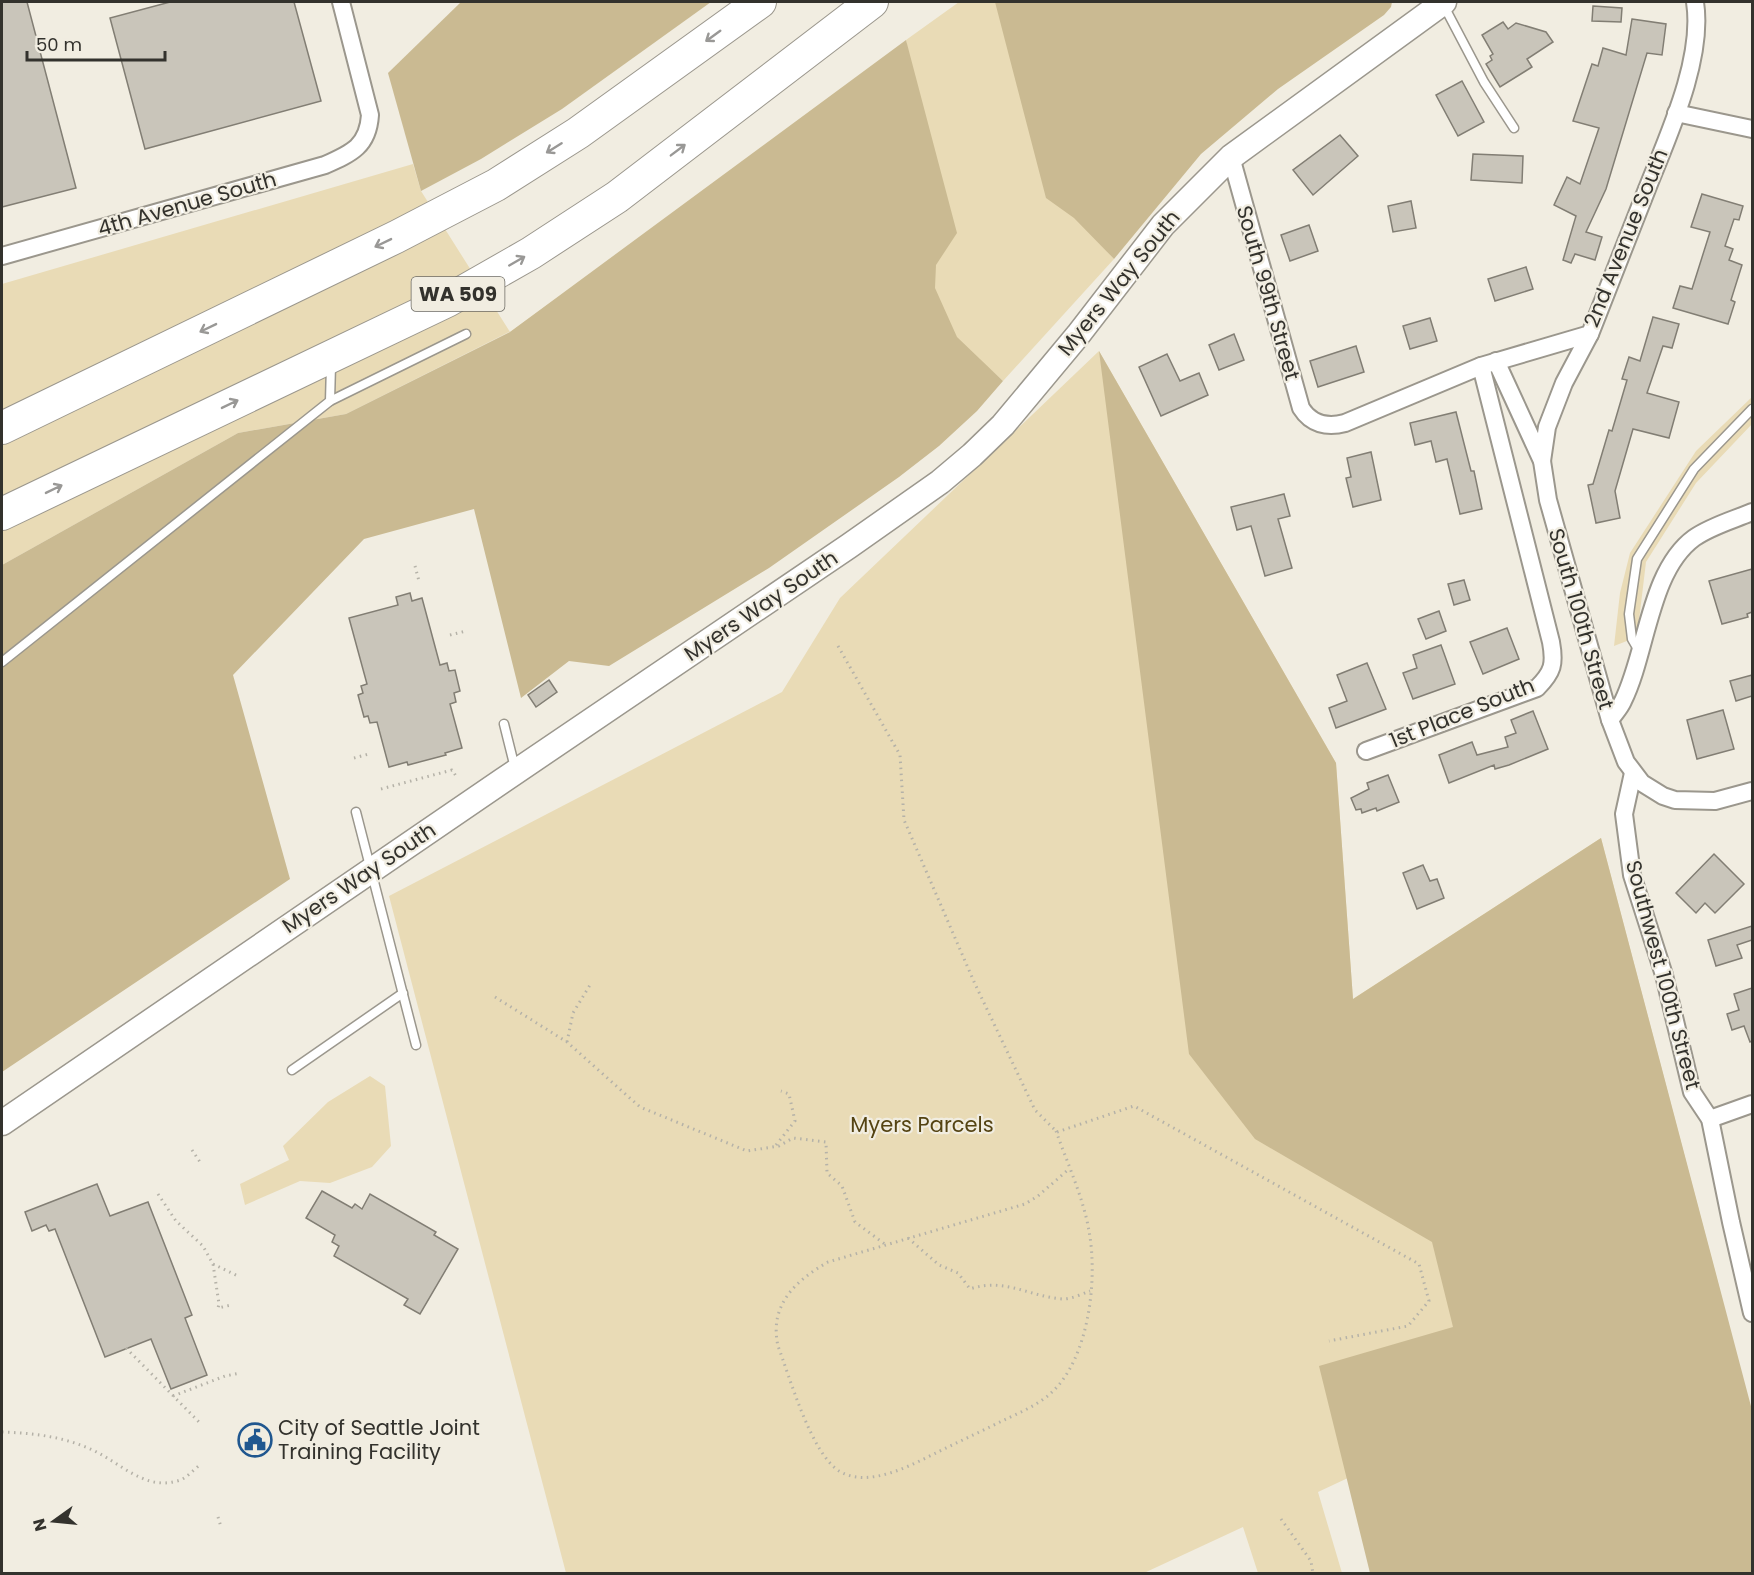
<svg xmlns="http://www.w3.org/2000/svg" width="1754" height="1575" viewBox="0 0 1754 1575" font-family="Poppins,sans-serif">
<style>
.green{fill:#e9dbb6}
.forest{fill:#caba92}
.building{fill:#c9c5ba;stroke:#827e74;stroke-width:1.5}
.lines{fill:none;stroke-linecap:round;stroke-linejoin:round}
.service-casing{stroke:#9b978d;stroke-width:11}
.minor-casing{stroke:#9b978d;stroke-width:20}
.secondary-casing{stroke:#9b978d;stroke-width:27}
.motorway-casing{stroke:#9b978d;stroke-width:34}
.path{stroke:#b5b2a8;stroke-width:3;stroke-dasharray:1.5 4.5;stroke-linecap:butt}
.service{stroke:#fff;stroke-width:8}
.minor{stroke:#fff;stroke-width:16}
.secondary{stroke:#fff;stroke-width:24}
.motorway{stroke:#fff;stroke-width:32}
.oneway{stroke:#999896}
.labels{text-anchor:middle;stroke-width:4.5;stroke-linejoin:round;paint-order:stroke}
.shield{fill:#f1ede1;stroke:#6c6a63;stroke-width:1.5}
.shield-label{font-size:20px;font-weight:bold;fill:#33322d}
.street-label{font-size:21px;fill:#33322d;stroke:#f1ede1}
.park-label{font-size:21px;fill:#544312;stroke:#f1ede1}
.poi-label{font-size:21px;fill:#33322d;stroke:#f1ede1;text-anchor:start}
</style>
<rect width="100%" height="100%" fill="#f1ede1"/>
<!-- green -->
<g class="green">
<polygon points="959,2 1368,2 1090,233 1114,259 1003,381 991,370 509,332 346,414 238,433 2,565 2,284 413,164 421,191 510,332 907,45 906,40"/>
<polygon points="1099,351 1336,763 1353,999 1601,838 1723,1302 1318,1492 1342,1573 1258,1573 1243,1527 1144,1573 566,1573 389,896 782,692 840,598"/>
<polygon points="1752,397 1752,424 1696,483 1646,562 1637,637 1614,646 1620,593 1630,553 1696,451"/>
<polygon points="370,1076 385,1086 391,1146 372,1167 330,1183 300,1181 245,1205 240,1184 289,1160 283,1146 328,1102"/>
</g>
<!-- forest -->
<g class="forest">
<polygon points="461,2 711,2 562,109 481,159 421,191 388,73"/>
<polygon points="995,2 1392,2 1391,7 1384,15 1278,89 1201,154 1114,259 1074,218 1046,198"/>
<polygon points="906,40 957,233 936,265 935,288 957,337 1003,381 977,411 939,446 899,477 769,568 609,666 569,661 521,698 474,509 364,539 233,675 290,879 2,1072 2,565 238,433 346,414 510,332"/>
<polygon points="1099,351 1336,763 1353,999 1601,838 1752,1410 1752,1573 1370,1573 1319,1366 1453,1327 1432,1242 1255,1139 1189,1054"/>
</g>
<!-- building -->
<g class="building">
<polygon points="2,2 27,2 76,188 2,207"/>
<polygon points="170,2 294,2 321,101 145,149 110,18"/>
<polygon points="1593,6 1622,8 1621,22 1592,21"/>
<polygon points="1632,19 1666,24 1662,55 1647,53 1606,189 1586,232 1602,237 1595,260 1575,254 1571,263 1563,260 1576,216 1554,205 1567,177 1580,184 1599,128 1573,121 1592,64 1598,66 1603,48 1626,55"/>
<polygon points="1503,22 1508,29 1516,23 1546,32 1553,42 1527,59 1532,67 1500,87 1486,64 1492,60 1490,56 1493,54 1482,35"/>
<polygon points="1462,81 1484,122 1458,136 1436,95"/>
<polygon points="1340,135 1358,156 1313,195 1293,170"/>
<polygon points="1473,154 1523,156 1522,183 1471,180"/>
<polygon points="1702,194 1743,206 1739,220 1734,219 1725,246 1733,249 1729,260 1742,265 1731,300 1735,302 1728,324 1673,308 1680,286 1692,289 1710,232 1691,227"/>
<polygon points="1411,201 1416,228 1393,232 1388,206"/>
<polygon points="1309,225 1318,251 1290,261 1281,235"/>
<polygon points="1526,267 1533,289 1495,301 1488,279"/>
<polygon points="1653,317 1679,324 1672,348 1663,346 1647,393 1679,402 1669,438 1633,429 1615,491 1620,518 1596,523 1588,485 1593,484 1609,430 1612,431 1627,380 1622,379 1629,357 1640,361"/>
<polygon points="1430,318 1437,341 1410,349 1403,326"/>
<polygon points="1234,334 1244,360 1219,370 1209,345"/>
<polygon points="1356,346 1364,372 1318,387 1310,361"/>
<polygon points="1167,354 1180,381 1199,373 1208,395 1161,416 1139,367"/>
<polygon points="1456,412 1471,471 1474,471 1482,509 1460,514 1447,459 1436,462 1431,441 1415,445 1410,423"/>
<polygon points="1371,452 1381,500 1353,507 1346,478 1351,477 1347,458"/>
<polygon points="1284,494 1290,516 1278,519 1292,568 1265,576 1251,526 1237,530 1231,507"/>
<polygon points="1752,569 1752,612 1747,614 1748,617 1722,624 1709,581"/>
<polygon points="1464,580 1470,600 1454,605 1448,584"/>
<polygon points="410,593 412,601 422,598 440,665 447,663 449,671 455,670 460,691 454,693 456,702 450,704 462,748 445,753 446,755 408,765 407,762 389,767 377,722 370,723 368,716 364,717 358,695 363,693 361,686 367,684 349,618 398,605 396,597"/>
<polygon points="1439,611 1446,631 1426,639 1418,619"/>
<polygon points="1507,628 1519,659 1483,674 1470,642"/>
<polygon points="1441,645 1455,684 1413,699 1403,673 1417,668 1413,655"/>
<polygon points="1367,663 1386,709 1336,728 1329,708 1347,701 1337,675"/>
<polygon points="1752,675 1752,696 1736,701 1730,681"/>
<polygon points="549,680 557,692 536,707 528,695"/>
<polygon points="1723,710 1734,749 1697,759 1687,720"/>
<polygon points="1533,711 1548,749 1509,765 1495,769 1494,765 1449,783 1439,755 1472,742 1477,755 1508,747 1505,737 1516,733 1511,720"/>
<polygon points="1388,775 1399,802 1377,811 1376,808 1362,813 1361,809 1356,810 1351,798 1369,789 1367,783"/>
<polygon points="1714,854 1744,884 1715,913 1705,903 1696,913 1676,893"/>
<polygon points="1423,865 1430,881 1437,879 1444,898 1417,909 1403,873"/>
<polygon points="1752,926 1752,940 1737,945 1742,958 1716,966 1708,940"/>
<polygon points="1752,988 1752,1041 1750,1042 1744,1026 1732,1030 1727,1014 1739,1010 1734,994"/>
<polygon points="97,1184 110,1216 148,1202 192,1315 185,1318 207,1375 171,1389 151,1339 105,1357 55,1229 49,1231 46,1225 32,1231 25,1212"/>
<polygon points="322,1191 352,1208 355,1204 362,1209 370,1194 436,1232 434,1235 458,1249 420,1314 404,1305 408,1299 334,1256 339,1246 332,1242 335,1235 306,1218"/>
</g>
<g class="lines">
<defs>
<g id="service">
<polyline points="1444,6 1484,82 1514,128"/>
<polyline points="330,401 466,334"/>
<polyline points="1639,651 1632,639 1629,614 1637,559 1694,469 1752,409"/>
<polyline points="2,662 330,401 331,365"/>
<polyline points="504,724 515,768"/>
<polyline points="356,812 416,1045"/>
<polyline points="292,1070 403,993"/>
</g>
<g id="minor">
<polyline points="1676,113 1752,129"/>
<path d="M1231 157 1301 408C1311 424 1327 428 1345 423L1481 366 1590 334C1609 285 1628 237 1647 189 1668 136 1704 59 1695 2"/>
<path d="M2 256 325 165C352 153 368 146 370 115L341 2"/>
<polyline points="1496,361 1542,461 1548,500 1610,720 1626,762 1642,783 1663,796 1675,800 1715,801 1752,791"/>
<polyline points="1542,461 1547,427 1564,383 1590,334"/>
<path d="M1610 720C1614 714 1620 708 1623 701 1647 653 1649 571 1694 538 1711 526 1733 520 1752 512"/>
<path d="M1366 751 1537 688C1553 672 1555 664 1551 642L1481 366"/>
<polyline points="1633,773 1624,814 1632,875 1664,975 1692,1092 1710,1119 1731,1222 1752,1313"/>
<polyline points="1710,1119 1752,1104"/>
</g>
<polyline id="secondary" points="2,1123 502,781 849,546 940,482 972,455 1003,425 1078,335 1163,225 1231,157 1444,2"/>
<g id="motorway">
<polyline points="2,428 396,237 496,185 578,133 760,2"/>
<polyline points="2,514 447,301 531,253 617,197 872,2"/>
</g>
</defs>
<!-- service casing -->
<use href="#service" class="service-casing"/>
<!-- minor casing -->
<use href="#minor" class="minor-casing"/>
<!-- secondary casing -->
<use href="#secondary" class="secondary-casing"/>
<!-- motorway casing -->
<use href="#motorway" class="motorway-casing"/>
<!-- path -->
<g class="path">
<polyline points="415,566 419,581"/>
<polyline points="450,635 466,631"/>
<polyline points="838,646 900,755 904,820 975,984 1035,1110 1057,1132 1134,1106 1419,1264 1429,1301 1408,1326 1329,1341"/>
<polyline points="354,758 369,754"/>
<polyline points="381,789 452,770 456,776"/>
<polyline points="495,997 567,1042 640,1107 747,1151 779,1146 793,1138 826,1142 827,1173 842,1186 855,1222 886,1245"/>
<polyline points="567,1042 573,1013 590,985"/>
<path d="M1056 1131C1067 1162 1084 1200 1089 1231 1098 1279 1089 1359 1051 1393 1038 1405 1019 1413 1004 1420 982 1431 960 1441 938 1452 911 1465 869 1489 839 1471 811 1453 790 1378 778 1346 769 1305 795 1281 828 1262L1025 1204 1038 1196 1069 1169"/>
<polyline points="776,1145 795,1121 789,1094 781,1091"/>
<polyline points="192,1150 200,1162"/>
<polyline points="158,1194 176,1221 203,1246 213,1264 219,1304 218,1308 231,1305"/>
<path d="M908 1238 939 1265 958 1273 970 1289C1004 1277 1030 1297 1063 1299 1071 1299 1082 1294 1090 1291"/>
<polyline points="213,1264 240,1277"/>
<polyline points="126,1348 199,1422"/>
<polyline points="173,1396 225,1376 240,1373"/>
<path d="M2 1432C31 1433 60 1436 88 1448 118 1460 143 1491 177 1481 186 1479 193 1470 200 1465"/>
<polyline points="218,1517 221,1527"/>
<polyline points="1281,1519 1311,1561 1313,1574"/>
</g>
<!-- service -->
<use href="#service" class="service"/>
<!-- minor -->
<use href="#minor" class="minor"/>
<!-- secondary -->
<use href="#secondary" class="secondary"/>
<!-- motorway -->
<use href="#motorway" class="motorway"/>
</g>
<!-- one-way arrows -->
<defs><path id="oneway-shaft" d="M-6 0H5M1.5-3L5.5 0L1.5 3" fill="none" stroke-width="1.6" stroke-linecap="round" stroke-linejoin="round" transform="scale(1.5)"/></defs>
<g class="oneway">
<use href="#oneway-shaft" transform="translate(713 36) rotate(144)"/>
<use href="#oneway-shaft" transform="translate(554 148) rotate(148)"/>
<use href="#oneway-shaft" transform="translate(678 150) rotate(-37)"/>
<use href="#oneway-shaft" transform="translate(383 243) rotate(154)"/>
<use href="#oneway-shaft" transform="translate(517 261) rotate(-30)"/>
<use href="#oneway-shaft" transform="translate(208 328) rotate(154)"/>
<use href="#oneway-shaft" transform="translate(230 404) rotate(-26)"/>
<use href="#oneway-shaft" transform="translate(54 489) rotate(-26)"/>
</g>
<!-- icons -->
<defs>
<symbol id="civic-ring" viewBox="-11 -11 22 22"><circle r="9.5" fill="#f1ede1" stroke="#20578f" stroke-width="1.5"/><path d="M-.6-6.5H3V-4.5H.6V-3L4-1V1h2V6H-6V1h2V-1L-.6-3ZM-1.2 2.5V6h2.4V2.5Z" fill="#20578f"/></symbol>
</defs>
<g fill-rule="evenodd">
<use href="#civic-ring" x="236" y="1421" width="38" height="38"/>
</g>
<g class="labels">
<!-- shield labels -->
<rect class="shield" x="411.5" y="277" width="93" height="34" rx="4.5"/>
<g class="shield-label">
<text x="458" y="301">WA 509</text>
</g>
<!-- street labels -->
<g class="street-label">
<text transform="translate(187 204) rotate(-16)" y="7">4th Avenue South</text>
<text transform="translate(1626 238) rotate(-68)" y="7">2nd Avenue South</text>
<text transform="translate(1119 283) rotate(-51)" y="7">Myers Way South</text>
<text transform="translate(1268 293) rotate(74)" y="7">South 99th Street</text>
<text transform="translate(761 606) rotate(-34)" y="7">Myers Way South</text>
<text transform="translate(1581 619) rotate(74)" y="7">South 100th Street</text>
<text transform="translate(1462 713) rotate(-22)" y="7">1st Place South</text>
<text transform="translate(359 878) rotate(-34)" y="7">Myers Way South</text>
<text transform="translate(1663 975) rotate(75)" y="7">Southwest 100th Street</text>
</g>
<!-- park labels -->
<g class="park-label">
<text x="922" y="1132">Myers Parcels</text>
</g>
<!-- poi labels -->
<g class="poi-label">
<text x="278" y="1435">City of Seattle Joint<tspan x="278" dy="24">Training Facility</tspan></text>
</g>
</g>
<!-- border -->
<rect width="1754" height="1575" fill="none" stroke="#33322d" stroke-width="6"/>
<!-- north arrow -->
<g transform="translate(54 1521) rotate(255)" stroke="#f1ede1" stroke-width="4.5" paint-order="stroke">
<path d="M0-4.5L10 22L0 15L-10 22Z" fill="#33322d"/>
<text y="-9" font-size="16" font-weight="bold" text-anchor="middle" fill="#33322d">N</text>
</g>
<!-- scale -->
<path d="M27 51v9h138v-9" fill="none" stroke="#33322d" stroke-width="3"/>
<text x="36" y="51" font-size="18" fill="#33322d" stroke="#f1ede1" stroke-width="4.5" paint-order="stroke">50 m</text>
</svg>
